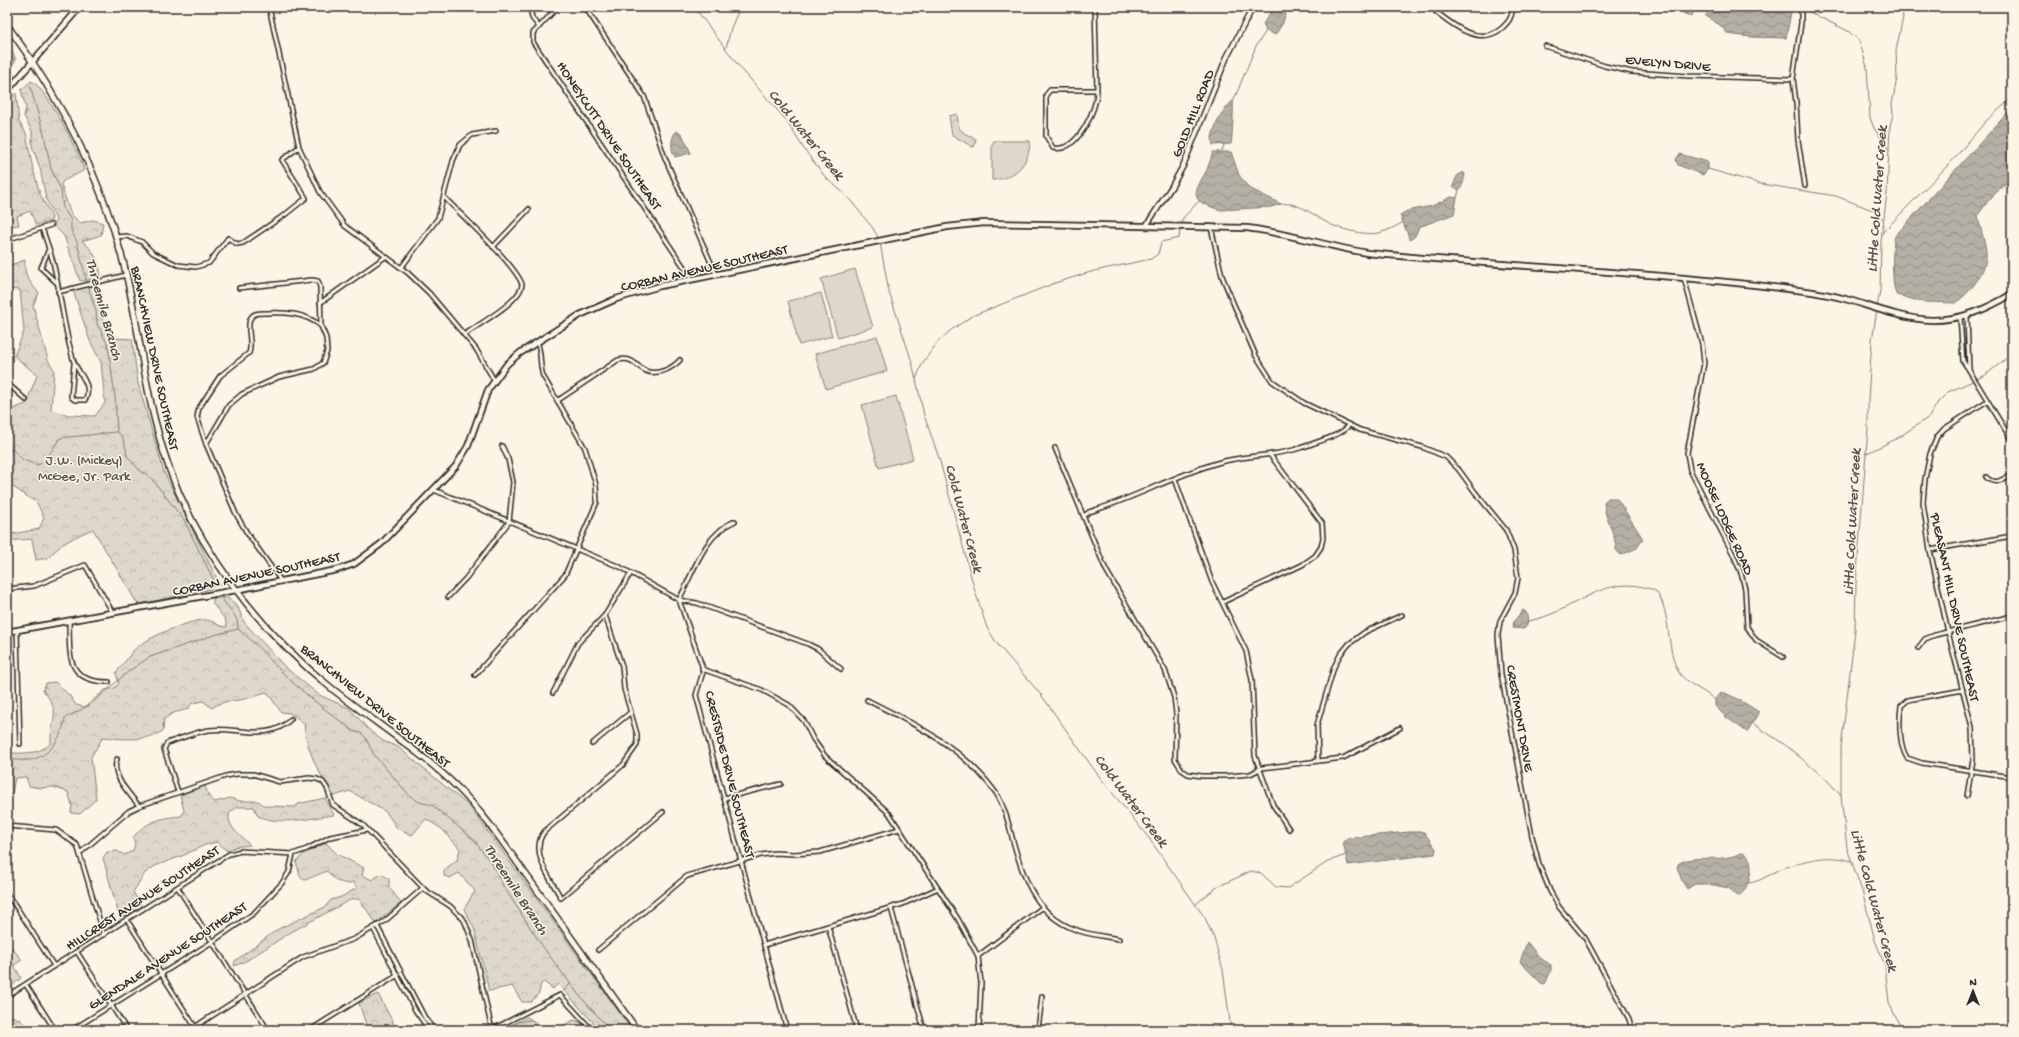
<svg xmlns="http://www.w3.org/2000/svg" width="2019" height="1037" viewBox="0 0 2019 1037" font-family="'Gochi Hand',sans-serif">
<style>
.forest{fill:url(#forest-crowns);stroke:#84827a}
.pitch{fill:#ded8ca;stroke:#84827a}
.water{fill:url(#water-waves);stroke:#7d7b74}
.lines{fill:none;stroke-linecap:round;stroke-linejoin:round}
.stream{stroke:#7d7b74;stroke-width:1}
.minor-casing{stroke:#2b2b2b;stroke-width:6}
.tertiary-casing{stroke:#2b2b2b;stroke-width:7}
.secondary-casing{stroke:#2b2b2b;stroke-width:8}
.primary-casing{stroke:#2b2b2b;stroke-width:8}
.minor{stroke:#fcf5e5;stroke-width:3}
.tertiary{stroke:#fcf5e5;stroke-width:4}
.secondary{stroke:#fcf5e5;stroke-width:4.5}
.primary{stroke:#fcf5e5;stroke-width:5}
.labels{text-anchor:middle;stroke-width:3;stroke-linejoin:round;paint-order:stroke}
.street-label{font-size:14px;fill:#2b2b2b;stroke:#fcf5e5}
.park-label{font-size:14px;fill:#585653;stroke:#fcf5e5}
.water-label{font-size:15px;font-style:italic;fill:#545350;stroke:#fcf5e5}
</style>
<defs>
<pattern id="forest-crowns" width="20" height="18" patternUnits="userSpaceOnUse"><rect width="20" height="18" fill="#ded8ca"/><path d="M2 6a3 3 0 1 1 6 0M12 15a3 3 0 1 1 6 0" fill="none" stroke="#bfbaae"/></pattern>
<pattern id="water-waves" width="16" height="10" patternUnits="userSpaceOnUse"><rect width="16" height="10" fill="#b4b0a5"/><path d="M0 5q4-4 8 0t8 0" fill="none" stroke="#938f87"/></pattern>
</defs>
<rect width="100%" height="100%" fill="#fcf5e5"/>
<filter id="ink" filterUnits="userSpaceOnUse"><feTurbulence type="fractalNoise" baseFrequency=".025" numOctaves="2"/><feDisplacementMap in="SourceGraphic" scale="8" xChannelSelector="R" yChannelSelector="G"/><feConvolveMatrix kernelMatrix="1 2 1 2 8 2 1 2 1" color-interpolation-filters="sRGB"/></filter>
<g filter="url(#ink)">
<!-- forest -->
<g class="forest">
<polygon points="7,38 16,60 7,71"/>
<path d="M31 81C47 88 76 149 84 168L83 171 63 181 61 185 71 214 80 223 93 220 103 223 101 235 82 241C94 250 100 263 101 278L80 281 64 236 54 226 56 219 46 199 40 168 32 146V131L24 116 26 108 21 90Z"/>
<polygon points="16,93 19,122 26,133 33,169 40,194 52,217 51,221 36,225 30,211 17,216 19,225 9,226 7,222 7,101"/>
<polygon points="957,114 959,128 964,133 976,139 974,147 971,146 952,135 949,116"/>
<path d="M25 260C23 274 30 283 39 293L33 305 48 360 54 370 51 410 69 415 95 416 105 403 101 362 90 341 73 290 95 285 102 319 114 338 132 339 138 383 164 472 220 585 211 587V589L140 604 137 603 93 529C76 536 61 543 48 558L36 560 32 539 7 541V535L39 529 44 518 37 503 7 483V411L26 404 37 375 14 356 24 331 20 290 7 289V266Z"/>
<path d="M226 597 237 605 244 622 285 667 319 695 349 708 369 730 383 741 398 747 470 807 632 1030H600L558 984 553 989 544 982 541 984 539 993 531 1002H522L512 986 489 991 474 928 464 909 475 891 459 873 450 878 444 876V870L457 860 460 849 442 829 426 819 412 835 397 828 386 812 350 791 334 796C319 774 306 750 304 723L290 713 281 712 267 692C261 693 255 696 249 698 236 702 223 699 212 708L203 701 192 703 188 709 173 713 164 719 163 731C144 742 123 739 103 737L91 757 96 799 80 814 71 813 72 805 68 792 53 787 40 788 29 786 26 777 15 778 12 793 7 799V753C23 753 39 755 51 743 50 716 63 716 43 690L46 683 55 682 70 696 76 705 85 707 105 690 115 688 119 683 116 673C122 666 127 658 133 651 145 638 186 621 204 620 213 619 219 628 227 627L225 619 213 604V599Z"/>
<path d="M205 786 209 797 215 802 230 798 240 801H258L265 806 295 807 298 804 325 798 334 815C311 818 280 826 258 816L254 807H238L230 812C225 826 241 836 250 845L235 847 227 851 217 842 205 845 182 856 155 866 145 873 133 892 142 906 120 919 103 858 107 852 117 851 124 855 133 851 135 843 133 838C146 821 161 818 181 816L184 811 180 795Z"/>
<polygon points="326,843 337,854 364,868 362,875 372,880 381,874 389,879 389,887 401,903 376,923 359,899 352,899 291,932 246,961 234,966 235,961 278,929 325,907 331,900 341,897 357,888 353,882 348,884 336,881 327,871 305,880 301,878 296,862 303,854"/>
<polygon points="7,942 22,960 14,965 21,978 12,986 7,981"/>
<polygon points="378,994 397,1030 364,1030 367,1028 359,1003"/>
<polygon points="11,1016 19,1019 31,1030 7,1030 7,1019"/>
<polygon points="527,1017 540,1025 542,1030 501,1030"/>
<polygon points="574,1020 580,1022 587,1030 560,1030 562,1026"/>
</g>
<!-- pitch -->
<g class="pitch">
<path d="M994 141H1030C1030 164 1014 179 992 180V144Z"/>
<polygon points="855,269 873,327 838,338 821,279"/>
<polygon points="821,293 832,336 799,345 788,301"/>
<polygon points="877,336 887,371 826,389 815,354"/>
<polygon points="896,396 913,459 879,468 862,405"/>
</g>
<!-- water -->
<g class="water">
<polygon points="1274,7 1287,7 1283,23 1275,35 1268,31 1266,31 1263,24"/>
<polygon points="1672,7 1697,7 1691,17"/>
<polygon points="1792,7 1786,38 1750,37 1728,34 1720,25 1705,16 1712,8"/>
<path d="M1233 101C1234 105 1232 141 1231 144L1213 145C1208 134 1224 107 1233 101Z"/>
<path d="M2012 108V177L1988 201 1978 215C1979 225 1983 235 1985 245 1991 268 1973 289 1956 303L1922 302 1897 295C1891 290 1892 244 1895 236Z"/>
<path d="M676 131 682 134 691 153 675 157C670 150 671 137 676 131Z"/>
<path d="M1213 152H1231L1239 175 1249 188 1281 204 1271 207 1222 210C1215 209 1210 206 1204 204 1186 195 1204 179 1208 167 1210 162 1211 157 1213 152Z"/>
<polygon points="1680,154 1708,162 1708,169 1703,175 1678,165 1676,159"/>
<path d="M1463 172 1465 174C1464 180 1463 186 1459 190L1453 186 1457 176Z"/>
<polygon points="1451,197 1457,198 1454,214 1419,227 1415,236 1410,240 1400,215 1407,211 1432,206"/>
<path d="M1608 498H1614L1618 500 1643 539 1637 548 1621 555 1616 550C1616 533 1604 519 1604 502Z"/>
<path d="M1523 610 1526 612C1528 618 1529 624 1524 629L1513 628 1514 621Z"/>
<polygon points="1725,693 1738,699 1759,712 1747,732 1726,717 1715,706 1715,699 1719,694"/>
<polygon points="1409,832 1424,832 1436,849 1435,854 1348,865 1343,842 1347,838"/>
<path d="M1741 853C1759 855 1749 890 1739 896L1734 894 1729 888 1708 884H1695L1687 889 1682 881 1677 867 1679 863C1699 853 1720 864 1741 853Z"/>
<polygon points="1527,942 1540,958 1551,965 1551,971 1545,984 1541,983 1520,962"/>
</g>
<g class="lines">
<!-- stream -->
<g class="stream">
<polyline points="694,7 738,65 785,119 804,149 826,178 846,195 872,227 880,240"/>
<polyline points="1702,7 1708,10"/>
<polyline points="1799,7 1848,31 1859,40 1867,67 1870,118 1874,128 1889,150"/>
<polyline points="7,48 15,62"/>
<polyline points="726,48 731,28 740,7"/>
<polyline points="30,86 44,134 51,169 61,190 63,208 71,220 71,230 77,242 87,283"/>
<polyline points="1233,102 1256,46 1266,31"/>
<polyline points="1222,151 1224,145"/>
<polyline points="1708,169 1761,184 1836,196 1875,211 1883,219"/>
<polyline points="1457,198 1459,190"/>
<path d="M1281 204C1297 201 1312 214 1326 222 1337 229 1367 236 1379 233 1387 231 1395 227 1402 223"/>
<polyline points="1181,225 1183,218 1199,201"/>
<polyline points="1882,233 1952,161 1986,121 2012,98"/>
<polyline points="880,243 889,292 912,362 924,415 939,458 975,591 987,628 998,645 1042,696 1098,775 1148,837 1205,918 1214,938 1223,970 1231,1030"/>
<path d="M88 286 96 311 97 324 107 343 109 353 115 397 117 432C124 436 126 447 127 456L142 473H145L152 479 184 520 216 585"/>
<polyline points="1877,307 1880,291 1881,241 1887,193 1890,126 1893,114 1892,104 1897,78 1896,51 1903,17 1901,7"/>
<polyline points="1877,310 1872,340 1868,400 1868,428 1856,584 1855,630 1841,748 1841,796 1847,848 1862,891 1875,940 1885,966 1889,1003 1902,1030"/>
<polyline points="916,379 923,362 938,342 951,330 972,316 1055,283 1094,271 1151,259 1158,254 1161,242 1179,238 1180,229"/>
<polyline points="7,451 12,449 23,460 38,465 45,461 60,438 116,432"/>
<polyline points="1865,454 1896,439 1929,417 1938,402 1948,392 1984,376 2012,354"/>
<path d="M221 597C226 607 240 616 238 629"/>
<path d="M1528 621C1576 613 1601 571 1654 590 1671 603 1666 651 1678 671 1684 683 1704 690 1714 699"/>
<path d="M238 629C256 643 269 659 284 674 305 695 330 713 353 731L361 733 365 737 374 755 409 795 419 802 432 805 473 839 492 864 503 886 543 947 578 994 610 1030"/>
<polyline points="1751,722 1788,747 1828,781 1841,796"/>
<path d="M7 760C14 759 22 761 29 760 49 758 63 736 65 718L90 705 129 671 150 657 214 635 238 629"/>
<path d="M1748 883C1760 882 1768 875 1779 870 1800 861 1828 853 1851 861"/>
<polyline points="1196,904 1217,887 1251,871 1261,873 1276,887 1288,888 1329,861 1346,855"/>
<polyline points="564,991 570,984"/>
<polyline points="507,1030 518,1022 531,1020"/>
</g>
<defs>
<g id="minor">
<polyline points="269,7 299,147 320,192 345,226 408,273 429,293 476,349 494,380"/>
<polyline points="530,7 532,18 539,27"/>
<polyline points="558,7 533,33 533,42 692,279"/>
<polyline points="585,7 644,96 665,158 716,274"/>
<path d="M1095 7 1097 90C1097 110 1077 153 1053 148L1046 136V95L1050 90H1097"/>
<path d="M1430 7C1448 21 1478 49 1502 28 1509 22 1512 17 1513 7"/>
<polyline points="1801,7 1801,23 1793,79 1796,102 1798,140 1805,186"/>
<polyline points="1545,46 1605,66 1632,72 1689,76 1793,79"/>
<path d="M445 198C462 216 514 263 522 284 522 301 477 325 464 335"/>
<polyline points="1211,227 1222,276 1234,305 1256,356 1272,381 1304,403 1360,430 1422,447 1446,457 1459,470 1475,492 1506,530 1514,550 1518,578 1515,593 1500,621 1498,635 1501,674 1532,836 1539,864 1550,891 1559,907 1585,938 1629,1019 1632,1030"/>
<path d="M42 228C46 240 51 253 54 266 61 297 64 328 73 359 76 372 94 384 85 400H75L71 397 74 364"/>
<polyline points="116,237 127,236 142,242 153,253 178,265 196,267 209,263 228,238 237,244 243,243 286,214 306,198 282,160 299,147"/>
<polyline points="7,240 51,225"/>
<polyline points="493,247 529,209"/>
<polyline points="49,249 41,268 57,283"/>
<polyline points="401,268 438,218 453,161 460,145 472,135 496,131"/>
<polyline points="1684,278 1702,344 1704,363 1687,453 1690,470 1733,554 1741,573 1745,589 1747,627 1756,640 1783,657"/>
<polyline points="239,288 312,280 318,281 320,287 321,326 326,338 327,351 323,363 314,369 279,377 242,394 229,405 206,444 236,514 247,533 281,581"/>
<polyline points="58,292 126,275"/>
<polyline points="320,303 385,257"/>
<polyline points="1960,317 1963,361 1969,370 1967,316"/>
<polyline points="1969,370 2012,441"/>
<polyline points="7,383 26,400"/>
<path d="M557 401 618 360C634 357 634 365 646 371 657 376 673 368 680 360"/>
<path d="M206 444 197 417 199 408 220 376 249 353C253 343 246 329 250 319 253 312 261 313 267 313 286 312 305 313 321 326"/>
<polyline points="1055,448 1106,570 1165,670 1174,697 1176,714 1175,759 1182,770 1188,774 1202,776 1228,776 1250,774 1262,768 1343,758 1400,728"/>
<path d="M1986 477C1995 486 2002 480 2012 474"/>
<polyline points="1175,479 1212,582 1246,651 1252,680 1255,756 1273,805 1289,829"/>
<polyline points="434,490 620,567 679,600 702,666 703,672 696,695 787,1030"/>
<path d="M1084 516 1089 512C1133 499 1173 476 1217 463 1244 455 1273 457 1300 448 1313 443 1342 436 1349 425"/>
<path d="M735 521C704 534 693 573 679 600L697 603 808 644 818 649 841 669"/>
<polyline points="1930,550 2012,536"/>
<polyline points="7,589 34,586 85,565 113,613"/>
<polyline points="448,597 466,578 509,522 513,482 508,459 502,446"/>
<polyline points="1223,602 1302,565 1315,556 1321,547 1323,538 1322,523 1270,455"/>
<path d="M605 615 622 666 624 689 637 734V745L623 765 545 831C528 851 551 879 561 898L663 812"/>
<path d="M69 621C70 655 65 682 109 682"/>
<polyline points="17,630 20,744"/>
<polyline points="1918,648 1925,639 1935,635 2012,616"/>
<polyline points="702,669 762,690 789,705 804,721 813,739 825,756 889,813 958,919 978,956 981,983 979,1030"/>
<path d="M475 675 565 575 597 502 596 485 585 448 543 376C539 364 542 353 537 342"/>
<path d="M1963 690 1908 700 1901 706C1899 722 1899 745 1907 758L1922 763 2012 777"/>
<polyline points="553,693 578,643 605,615 631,573"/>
<path d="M867 700C915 724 964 748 996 793 1005 807 1009 825 1013 841 1023 877 1036 915 1074 929 1088 935 1104 936 1119 939"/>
<polyline points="592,744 631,712"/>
<path d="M117 759C110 775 130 794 139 806"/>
<polyline points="1318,761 1317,725 1334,667 1340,655 1349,644 1365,632 1402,615"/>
<path d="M178 792 164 749 167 743C180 739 195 732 209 730 237 726 268 743 291 719"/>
<polyline points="1967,796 1973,760 1972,727 1948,632 1930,550 1923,503 1925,479 1930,454 1937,437 1944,429 1987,401"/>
<polyline points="724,798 781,784"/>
<polyline points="7,826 56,830 77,845 104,935"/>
<polyline points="80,853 129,811 139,806 226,776 237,774 253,774 280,782 309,778 317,779 323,782 327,788 333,805 363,825 425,890 450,906 464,920 472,940 492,1030"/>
<polyline points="178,888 268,1030"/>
<polyline points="7,894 19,911 54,966"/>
<polyline points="891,908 924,1030"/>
<polyline points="127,920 197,1030"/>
<polyline points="377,926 425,1018 434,1030"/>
<polyline points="828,926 857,1030"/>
<polyline points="373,928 415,1010 429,1030"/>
<polyline points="764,945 903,904 936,889"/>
<polyline points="598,950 687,876 761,855 775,853 794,854 820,852 899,829"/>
<polyline points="77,952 127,1030"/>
<polyline points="978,956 1043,907"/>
<polyline points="26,985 55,1030"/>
<polyline points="7,996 229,854 241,851 293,854 307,849 330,837 367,830"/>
<polyline points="72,1030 212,942 254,913 282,883 289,872 293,854"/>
<polyline points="190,1030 303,957 354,939 373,928 385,921 423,888"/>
<polyline points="310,1030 398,975"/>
<polyline points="491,1030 560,995 592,1030"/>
<polyline points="1038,1030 1042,996"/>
</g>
<polyline id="tertiary" points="1146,226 1172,186 1183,166 1226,59 1253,7"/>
<g id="secondary">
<polyline points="7,91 80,7"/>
<path d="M7 632 236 590 337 570 354 564 381 544 456 466 468 446 488 390 507 364 520 353 580 315 616 299 660 286 947 227 984 223 1247 228C1287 233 1327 246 1367 253 1511 267 1654 272 1797 290 1815 292 1832 295 1849 300 1876 308 1903 319 1932 320 1962 320 1987 309 2012 294"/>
</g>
<path id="primary" d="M7 25C60 98 102 178 124 265 137 316 142 370 155 421 165 462 181 503 203 540 236 596 279 646 330 687 372 721 421 751 459 789 485 815 505 846 527 876 564 927 600 979 637 1030"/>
</defs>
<!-- minor casing -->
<use href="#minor" class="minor-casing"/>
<!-- tertiary casing -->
<use href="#tertiary" class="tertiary-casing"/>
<!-- secondary casing -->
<use href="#secondary" class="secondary-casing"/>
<!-- primary casing -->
<use href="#primary" class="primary-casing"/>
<!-- minor -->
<use href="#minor" class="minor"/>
<!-- tertiary -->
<use href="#tertiary" class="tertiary"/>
<!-- secondary -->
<use href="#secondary" class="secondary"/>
<!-- primary -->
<use href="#primary" class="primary"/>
</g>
</g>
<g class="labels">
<!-- street labels -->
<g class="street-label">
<text transform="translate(1668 62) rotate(5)" y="5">EVELYN DRIVE</text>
<text transform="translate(1192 113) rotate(-68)" y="5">GOLD HILL ROAD</text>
<text transform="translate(610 135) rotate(56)" y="5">HONEYCUTT DRIVE SOUTHEAST</text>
<text transform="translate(704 267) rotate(-13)" y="5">CORBAN AVENUE SOUTHEAST</text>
<text transform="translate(156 358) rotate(78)" y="5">BRANCHVIEW DRIVE SOUTHEAST</text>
<text transform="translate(1726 518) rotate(66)" y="5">MOOSE LODGE ROAD</text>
<text transform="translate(256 573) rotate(-12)" y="5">CORBAN AVENUE SOUTHEAST</text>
<text transform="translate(1956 607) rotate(78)" y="5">PLEASANT HILL DRIVE SOUTHEAST</text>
<text transform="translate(376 705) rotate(39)" y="5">BRANCHVIEW DRIVE SOUTHEAST</text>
<text transform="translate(1521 718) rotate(80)" y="5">CRESTMONT DRIVE</text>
<text transform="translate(731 774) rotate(76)" y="5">CRESTSIDE DRIVE SOUTHEAST</text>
<text transform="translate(142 897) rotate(-33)" y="5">HILLCREST AVENUE SOUTHEAST</text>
<text transform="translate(167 955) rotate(-33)" y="5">GLENDALE AVENUE SOUTHEAST</text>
</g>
<!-- park labels -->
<g class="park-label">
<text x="84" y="464">J.W. (Mickey)<tspan x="84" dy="16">McGee, Jr. Park</tspan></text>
</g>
<!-- water labels -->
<g class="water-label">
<text transform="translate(807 134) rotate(51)" y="5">Cold Water Creek</text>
<text transform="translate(1876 199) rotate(-86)" y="5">Little Cold Water Creek</text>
<text transform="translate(105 309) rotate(75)" y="5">Threemile Branch</text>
<text transform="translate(965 518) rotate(75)" y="5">Cold Water Creek</text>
<text transform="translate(1851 522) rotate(-87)" y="5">Little Cold Water Creek</text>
<text transform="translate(1132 800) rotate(53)" y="5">Cold Water Creek</text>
<text transform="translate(517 889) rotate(57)" y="5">Threemile Branch</text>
<text transform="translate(1875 900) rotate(75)" y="5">Little Cold Water Creek</text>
</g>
</g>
<!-- margin -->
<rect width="2019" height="1037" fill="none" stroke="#fcf5e5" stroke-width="24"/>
<rect x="12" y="12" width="1995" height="1013" fill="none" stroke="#2b2b2b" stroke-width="1.5" filter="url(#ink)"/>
<!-- north arrow -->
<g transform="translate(1973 991)" stroke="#fcf5e5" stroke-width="3" paint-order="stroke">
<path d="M0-3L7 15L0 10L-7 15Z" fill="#2b2b2b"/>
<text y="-6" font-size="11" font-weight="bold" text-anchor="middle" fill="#2b2b2b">N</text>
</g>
</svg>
